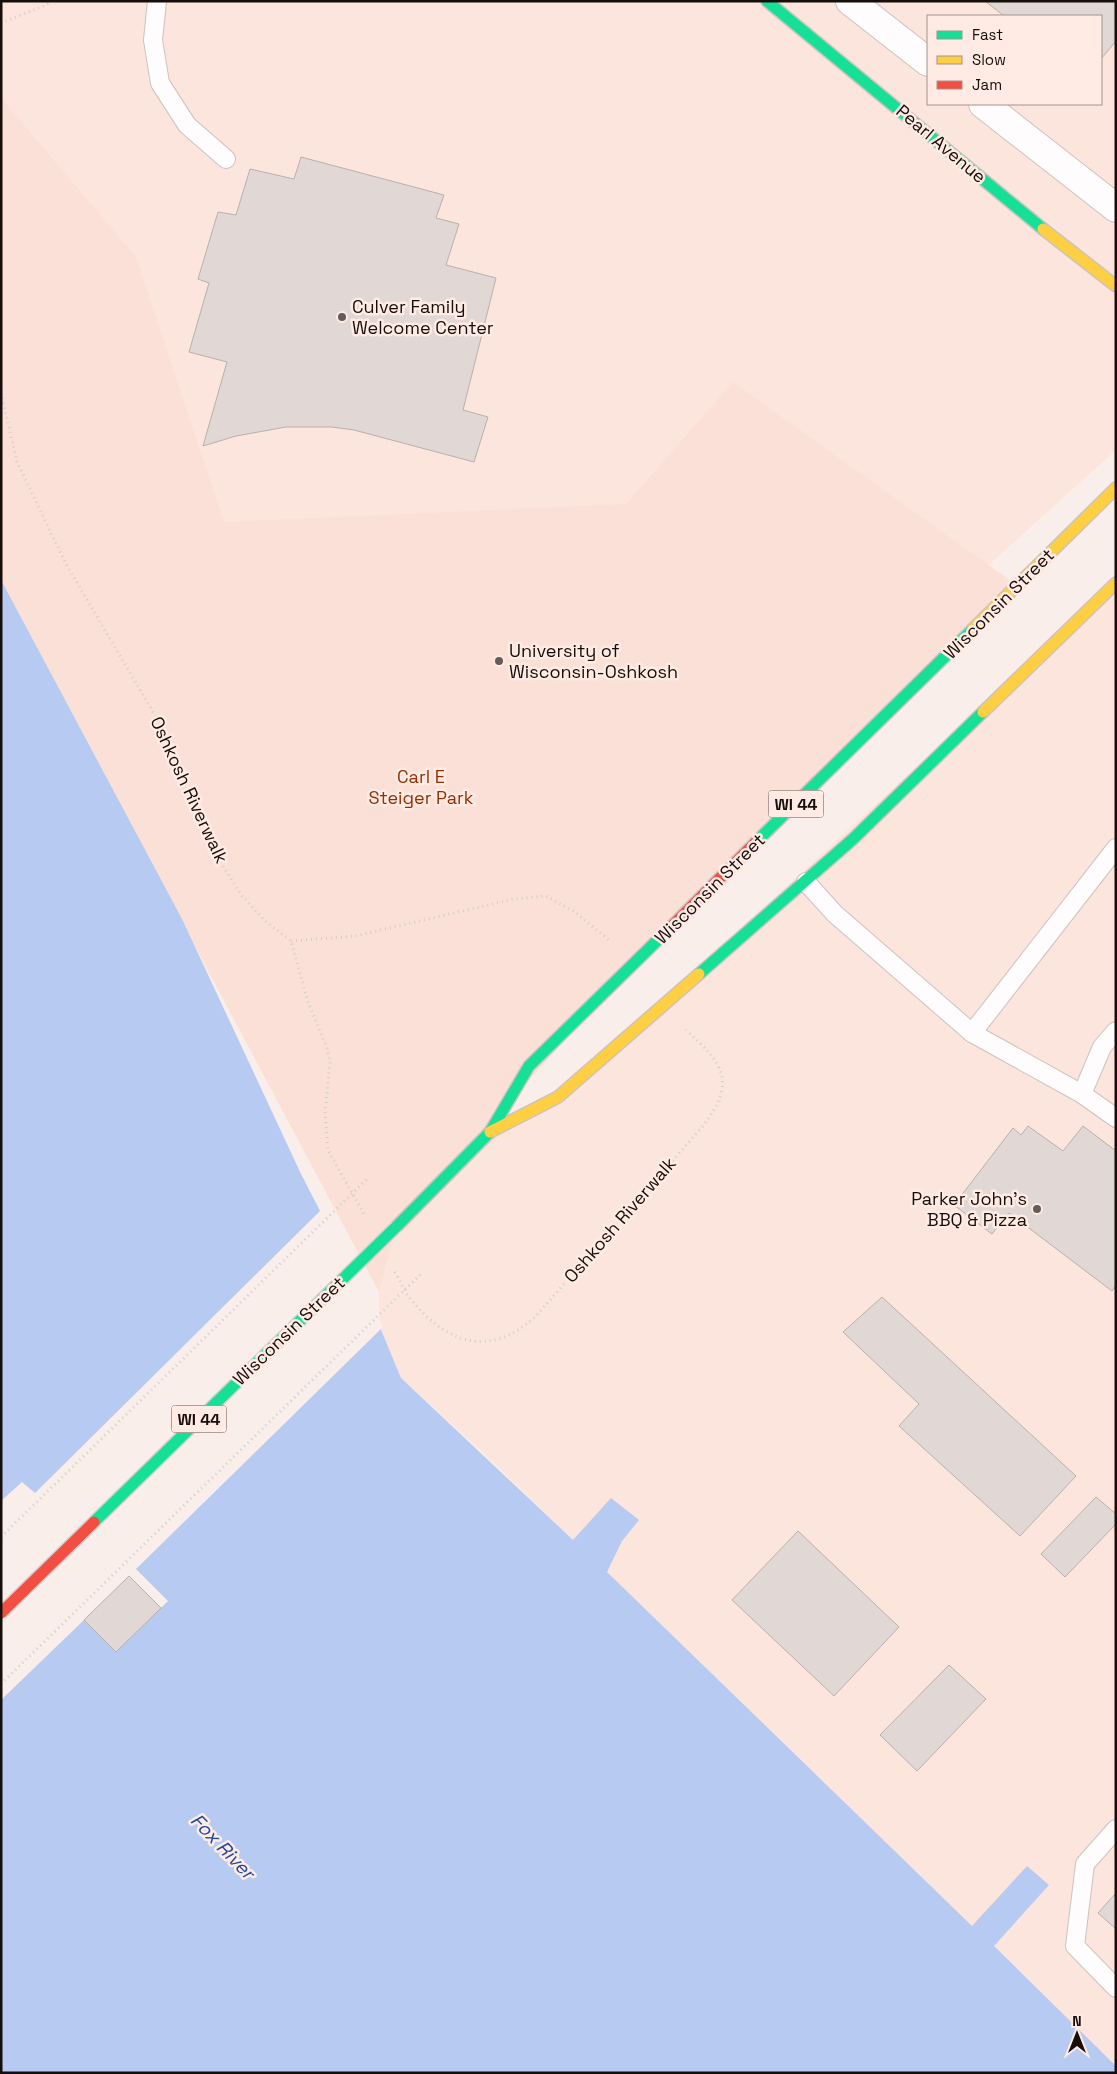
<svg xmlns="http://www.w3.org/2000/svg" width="1117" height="2074" viewBox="0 0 1117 2074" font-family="'Space Grotesk',sans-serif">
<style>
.built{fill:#fce5dd;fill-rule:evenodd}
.green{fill:#fbe0d7}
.water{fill:#b6caf2}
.pier{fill:#f9eeea}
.building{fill:#e1d7d4;stroke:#b9b0ad}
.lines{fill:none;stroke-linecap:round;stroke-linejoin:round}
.lane-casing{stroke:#ccc3bf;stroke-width:20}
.street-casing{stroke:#ccc3bf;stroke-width:30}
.fast-casing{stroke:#ccc3bf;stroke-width:14}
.slow-casing{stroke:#ccc3bf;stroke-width:14}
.jam-casing{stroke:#ccc3bf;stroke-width:14}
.path{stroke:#d1cecc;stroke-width:3;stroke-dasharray:1 4;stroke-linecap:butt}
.lane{stroke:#fefcfc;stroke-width:18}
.street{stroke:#fefcfc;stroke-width:28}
.fast{stroke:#16e098;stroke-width:11}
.slow{stroke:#ffcf43;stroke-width:11}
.jam{stroke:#f24e42;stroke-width:11}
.fast-bridge-casing{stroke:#d3cdcc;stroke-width:14;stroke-linecap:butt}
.jam-bridge-casing{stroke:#d3cdcc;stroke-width:14;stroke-linecap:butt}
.path-bridge{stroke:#d1cecc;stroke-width:3;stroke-dasharray:1 4;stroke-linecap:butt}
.fast-bridge{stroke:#16e098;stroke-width:11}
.jam-bridge{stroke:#f24e42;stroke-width:11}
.poi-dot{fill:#655c59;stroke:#ffebe4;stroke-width:2}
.labels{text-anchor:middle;stroke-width:5;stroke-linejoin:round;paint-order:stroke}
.shield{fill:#ffebe4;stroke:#5c504c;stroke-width:1}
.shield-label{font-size:16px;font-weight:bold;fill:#160e0b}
.street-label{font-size:18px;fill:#160e0b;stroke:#ffebe4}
.poi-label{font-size:18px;fill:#160e0b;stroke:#ffebe4;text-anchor:start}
.park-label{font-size:18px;fill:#932f00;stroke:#ffebe4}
.water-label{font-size:19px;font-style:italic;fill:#1f4b9d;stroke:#ffebe4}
</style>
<rect width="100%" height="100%" fill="#f9eeea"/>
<!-- built -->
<g class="built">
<path d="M1 1H1116V450L667 855 1 467ZM928 16H1101V104H928Z"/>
<polygon points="1116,583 1116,2066 478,1448 401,1378 379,1325 379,1292 397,1226 490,1132 558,1097"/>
</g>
<!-- green -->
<polygon class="green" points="1,98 136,257 224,522 626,504 733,382 1018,586 634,964 397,1226 379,1292 1,582"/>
<!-- water -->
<polygon class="water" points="1,580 182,919 301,1174 379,1325 401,1378 573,1540 611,1498 639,1520 622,1541 607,1572 972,1926 1027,1866 1049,1885 994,1946 1116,2066 1116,2073 1,2073"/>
<!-- pier -->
<polygon class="pier" points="322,1209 383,1327 136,1569 168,1601 116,1652 84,1620 1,1700 1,1501 22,1482 35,1493"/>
<!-- building -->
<g class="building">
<polygon points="985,1 1116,1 1116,41 1101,59 1101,16 1004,16"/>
<polygon points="301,157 444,195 436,218 459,224 446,265 496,278 463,410 488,417 474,462 354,430 332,427 286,427 236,436 203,446 227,362 189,352 209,283 198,279 218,212 236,215 250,169 294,179"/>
<polygon points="1028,1126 1063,1151 1083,1126 1116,1151 1116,1285 1112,1291 1009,1213 992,1234 954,1205 1013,1128 1021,1135"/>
<polygon points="882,1297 1076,1476 1020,1536 899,1426 919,1404 843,1332"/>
<polygon points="1096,1497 1116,1514 1116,1524 1065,1577 1041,1554"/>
<polygon points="798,1531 899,1627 834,1696 732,1600"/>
<polygon points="129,1576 161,1608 116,1652 84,1620"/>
<polygon points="949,1665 986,1699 917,1771 880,1735"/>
<polygon points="1116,1893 1116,1929 1098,1913"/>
</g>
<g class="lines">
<defs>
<g id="lane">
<polyline points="157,1 153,40 160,83 187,125 226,159"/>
<polyline points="806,882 835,914 972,1033 1116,848"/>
<polyline points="972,1033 1082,1094 1116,1118"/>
<polyline points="1082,1094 1102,1047 1116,1031"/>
<polyline points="1116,1829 1085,1864 1075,1946 1116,1988"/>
</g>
<g id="street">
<polyline points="850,1 928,62"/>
<polyline points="983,104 1116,208"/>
</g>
<g id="fast">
<polyline points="767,1 1043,229"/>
<polyline points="756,842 973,629"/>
<polyline points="699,974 853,839 983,712"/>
<polyline points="397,1226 490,1132 529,1066 671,927"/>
</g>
<g id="slow">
<polyline points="1043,229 1116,286"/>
<polyline points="973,629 1116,488"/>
<polyline points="983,712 1116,583"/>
<polyline points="490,1132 558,1097 699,974"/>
</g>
<polyline id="jam" points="671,927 756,842"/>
</defs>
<!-- lane casing -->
<use href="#lane" class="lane-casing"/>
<!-- street casing -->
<use href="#street" class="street-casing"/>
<!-- fast casing -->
<use href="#fast" class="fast-casing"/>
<!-- slow casing -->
<use href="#slow" class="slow-casing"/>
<!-- jam casing -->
<use href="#jam" class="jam-casing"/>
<!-- path -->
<g class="path">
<polyline points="1,23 46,5 50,1"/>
<polyline points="1,393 17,462 66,564 159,722 223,866 242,896 265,921 291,941 308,1002 327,1048 330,1062 325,1114 328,1150 364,1214"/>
<polyline points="291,941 355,936 514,899 546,896 575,912 609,940"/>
<path d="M395 1272C401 1282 405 1294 413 1302 449 1345 491 1357 535 1317L703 1126C736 1082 725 1065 686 1030"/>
</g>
<!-- lane -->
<use href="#lane" class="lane"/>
<!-- street -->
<use href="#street" class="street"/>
<!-- fast -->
<use href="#fast" class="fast"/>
<!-- slow -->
<use href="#slow" class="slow"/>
<!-- jam -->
<use href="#jam" class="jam"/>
<defs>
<polyline id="fast-bridge" points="94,1522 397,1226"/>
<polyline id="jam-bridge" points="1,1613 94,1522"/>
</defs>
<!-- fast-bridge casing -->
<use href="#fast-bridge" class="fast-bridge-casing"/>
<!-- jam-bridge casing -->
<use href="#jam-bridge" class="jam-bridge-casing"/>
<!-- path-bridge -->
<g class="path-bridge">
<polyline points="1,1537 368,1178"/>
<polyline points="1,1684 423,1272"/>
</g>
<!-- fast-bridge -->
<use href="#fast-bridge" class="fast-bridge"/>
<!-- jam-bridge -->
<use href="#jam-bridge" class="jam-bridge"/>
</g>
<!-- markers -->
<g class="poi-dot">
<circle cx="342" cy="317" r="5"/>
<circle cx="499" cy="661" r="5"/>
<circle cx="1037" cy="1209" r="5"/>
</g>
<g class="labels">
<!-- shield labels -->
<g class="shield">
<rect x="768.5" y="790.5" width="55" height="27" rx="4"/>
<rect x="171.5" y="1405.5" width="55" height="27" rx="4"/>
</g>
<g class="shield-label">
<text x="796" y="810">WI 44</text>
<text x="199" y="1425">WI 44</text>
</g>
<!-- street labels -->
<g class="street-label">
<text transform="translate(941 144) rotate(40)" y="6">Pearl Avenue</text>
<text transform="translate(999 604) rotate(-45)" y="6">Wisconsin Street</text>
<text transform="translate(189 790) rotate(65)" y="6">Oshkosh Riverwalk</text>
<text transform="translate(710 889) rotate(-45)" y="6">Wisconsin Street</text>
<text transform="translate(620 1220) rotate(-49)" y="6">Oshkosh Riverwalk</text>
<text transform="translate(289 1331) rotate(-44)" y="6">Wisconsin Street</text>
</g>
<!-- poi labels -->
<g class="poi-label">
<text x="352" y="313">Culver Family<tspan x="352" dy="21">Welcome Center</tspan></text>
<text x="509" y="657">University of<tspan x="509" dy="21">Wisconsin-Oshkosh</tspan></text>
<text x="1027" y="1205" text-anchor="end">Parker John's<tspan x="1027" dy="21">BBQ &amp; Pizza</tspan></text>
</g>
<!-- park labels -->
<g class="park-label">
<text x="421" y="783">Carl E<tspan x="421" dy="21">Steiger Park</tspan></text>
</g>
<!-- water labels -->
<g class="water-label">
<text transform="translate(223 1846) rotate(46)" y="7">Fox River</text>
</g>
</g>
<!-- border -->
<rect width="1117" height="2074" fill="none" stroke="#160e0b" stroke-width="5"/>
<!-- legend -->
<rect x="927" y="15" width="175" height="90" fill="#ffebe4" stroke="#a2938d"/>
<rect x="937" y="31" width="25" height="8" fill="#16e098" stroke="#a2938d"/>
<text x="972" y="40" font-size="15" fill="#160e0b">Fast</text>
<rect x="937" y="56" width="25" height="8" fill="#ffcf43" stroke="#a2938d"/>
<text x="972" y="65" font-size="15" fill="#160e0b">Slow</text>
<rect x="937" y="81" width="25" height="8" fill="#f24e42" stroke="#a2938d"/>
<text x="972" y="90" font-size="15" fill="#160e0b">Jam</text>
<!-- north arrow -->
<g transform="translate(1077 2034)" stroke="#ffebe4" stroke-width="4" paint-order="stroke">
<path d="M0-4L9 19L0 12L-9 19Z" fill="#160e0b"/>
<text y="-8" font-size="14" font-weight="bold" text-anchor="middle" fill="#160e0b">N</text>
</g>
</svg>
